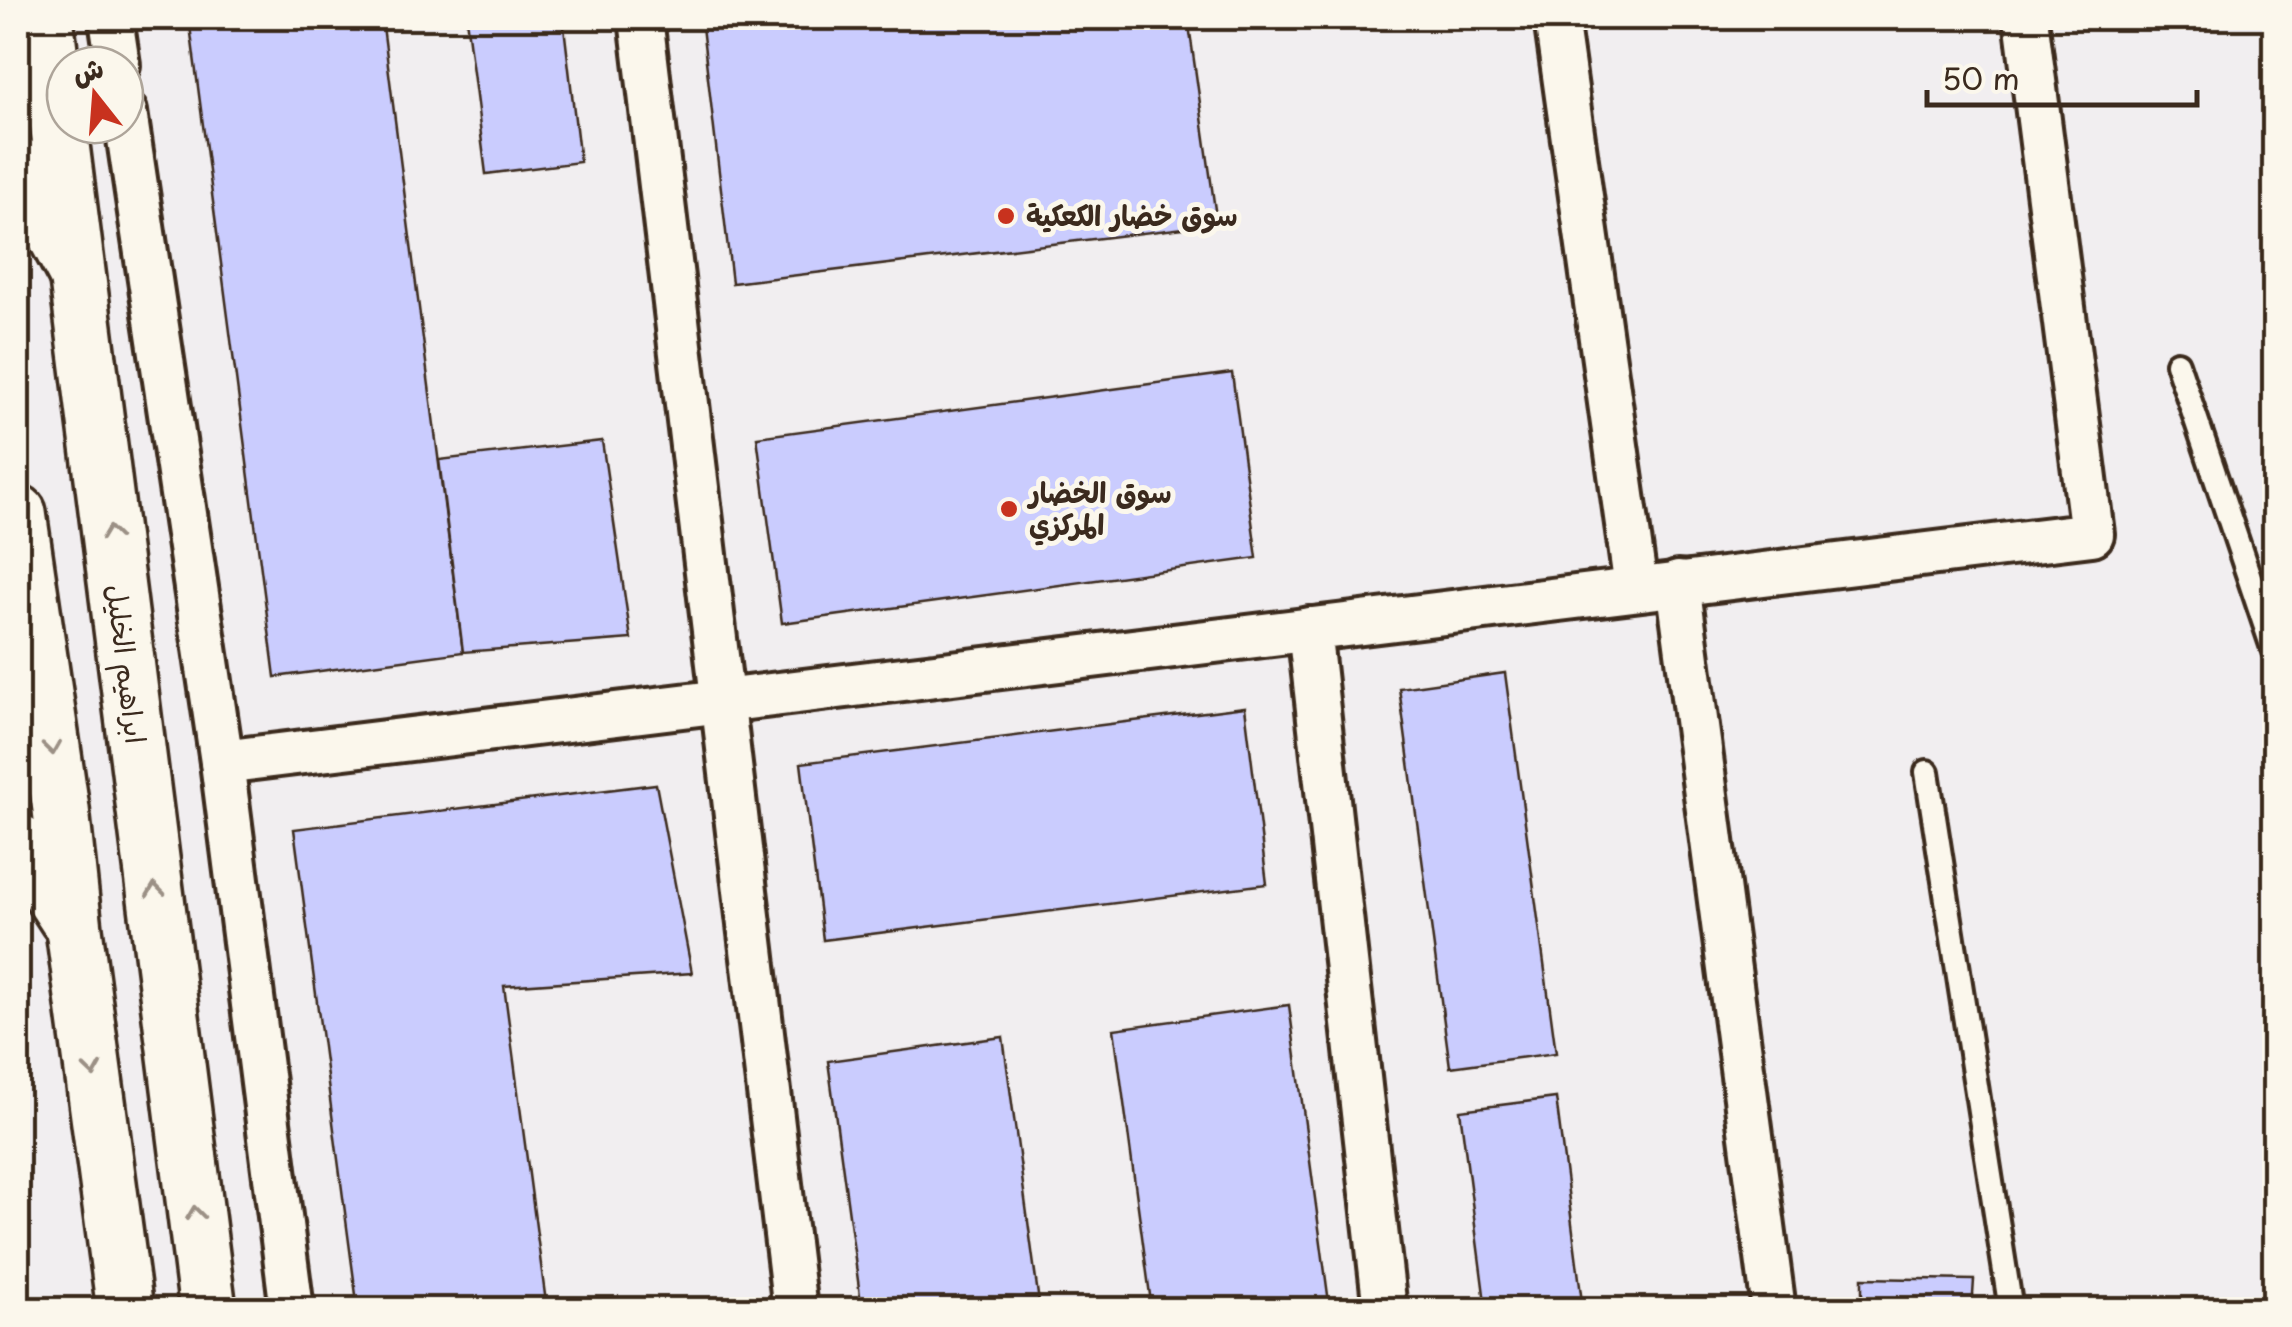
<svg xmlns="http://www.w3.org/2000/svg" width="2292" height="1327" viewBox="0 0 2292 1327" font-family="'Playpen Sans','Playpen Sans Arabic',sans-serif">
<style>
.building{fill:#caccfe;stroke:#3b2a1e;stroke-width:2.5}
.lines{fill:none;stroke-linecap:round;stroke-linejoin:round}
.service-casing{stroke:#3b2a1e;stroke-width:30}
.minor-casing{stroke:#3b2a1e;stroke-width:50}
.primary-casing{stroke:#3b2a1e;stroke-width:62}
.trunk-casing{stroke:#3b2a1e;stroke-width:62}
.path{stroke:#3b2a1e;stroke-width:6;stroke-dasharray:2.5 8;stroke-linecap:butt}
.service{stroke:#fbf7ec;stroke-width:22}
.minor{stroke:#fbf7ec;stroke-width:42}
.primary{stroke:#fbf7ec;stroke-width:55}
.trunk{stroke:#fbf7ec;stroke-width:55}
.oneway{stroke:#9b9085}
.poi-dot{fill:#c8321e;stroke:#fbf7ec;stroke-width:4}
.labels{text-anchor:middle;stroke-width:10;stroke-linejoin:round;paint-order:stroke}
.poi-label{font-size:28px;font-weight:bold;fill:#3b2a1e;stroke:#fbf7ec;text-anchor:start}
.street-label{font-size:28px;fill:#3b2a1e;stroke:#fbf7ec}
</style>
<rect width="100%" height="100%" fill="#f1eef0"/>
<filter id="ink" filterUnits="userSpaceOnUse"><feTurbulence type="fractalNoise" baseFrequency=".01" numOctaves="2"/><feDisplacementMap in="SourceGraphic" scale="20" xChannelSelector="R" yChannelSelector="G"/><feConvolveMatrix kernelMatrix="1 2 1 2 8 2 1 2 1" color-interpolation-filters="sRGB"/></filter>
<g filter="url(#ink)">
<!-- building -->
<g class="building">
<polygon points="189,18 382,18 463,652 275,677"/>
<polygon points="466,18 563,18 580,162 486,174"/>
<polygon points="701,18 1188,18 1217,224 732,283"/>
<polygon points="1232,373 1257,558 782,623 757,437"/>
<polygon points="602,441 631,639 463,652 439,460"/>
<polygon points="1505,673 1556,1053 1450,1067 1399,688"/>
<polygon points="1245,707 1267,884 823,940 801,763"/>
<polygon points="656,784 692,973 504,986 547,1310 358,1310 294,829"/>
<polygon points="1289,1005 1330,1310 1152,1310 1114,1029"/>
<polygon points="1003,1037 1040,1310 862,1310 828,1061"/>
<polygon points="1556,1098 1583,1310 1486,1310 1460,1110"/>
<polygon points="1862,1278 1974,1280 1972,1310 1862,1310"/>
</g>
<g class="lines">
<defs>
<g id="service">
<polyline points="2177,363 2274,651"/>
<polyline points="1927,772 2011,1310"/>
</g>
<g id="minor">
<polyline points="111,18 118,65"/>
<polyline points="641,18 795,1310"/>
<polyline points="1556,18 1636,588"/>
<polyline points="125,112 222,762 292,1310"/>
<polyline points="1678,583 1774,1310"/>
<polyline points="1309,629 1385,1310"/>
<polyline points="222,762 2092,534 2026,18"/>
</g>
<polyline id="primary" points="18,165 76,273"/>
<g id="trunk">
<polyline points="45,18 208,1310"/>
<polyline points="18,513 61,809 74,929 125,1310"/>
<polyline points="18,842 68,919"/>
</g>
</defs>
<!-- service casing -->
<use href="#service" class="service-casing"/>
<!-- minor casing -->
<use href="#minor" class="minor-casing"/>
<!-- primary casing -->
<use href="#primary" class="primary-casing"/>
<!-- trunk casing -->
<use href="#trunk" class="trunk-casing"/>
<!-- path -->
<polyline class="path" points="18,1232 26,1231"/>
<!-- service -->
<use href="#service" class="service"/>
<!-- minor -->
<use href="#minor" class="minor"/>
<!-- primary -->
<use href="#primary" class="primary"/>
<!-- trunk -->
<use href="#trunk" class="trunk"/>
</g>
<!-- one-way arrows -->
<defs><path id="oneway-chevron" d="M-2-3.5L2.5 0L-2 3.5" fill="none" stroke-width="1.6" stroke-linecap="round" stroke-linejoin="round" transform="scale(2.5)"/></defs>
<g class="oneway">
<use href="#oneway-chevron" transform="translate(110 533) rotate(-97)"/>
<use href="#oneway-chevron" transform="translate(52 748) rotate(82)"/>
<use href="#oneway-chevron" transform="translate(155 890) rotate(-97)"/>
<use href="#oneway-chevron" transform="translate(93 1070) rotate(82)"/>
<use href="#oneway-chevron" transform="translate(195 1213) rotate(-97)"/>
</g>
</g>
<!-- markers -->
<g class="poi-dot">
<circle cx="1006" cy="216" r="10"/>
<circle cx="1009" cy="509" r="10"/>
</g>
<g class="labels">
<!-- poi labels -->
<g class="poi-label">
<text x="1026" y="226">سوق خضار الكعكية</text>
<text x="1029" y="503">سوق الخضار<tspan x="1029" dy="32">المركزي</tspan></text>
</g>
<!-- street labels -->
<g class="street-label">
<text transform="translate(126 664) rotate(83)" y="10">ابراهيم الخليل</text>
</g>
</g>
<!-- margin -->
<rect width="2292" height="1327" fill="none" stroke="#fbf7ec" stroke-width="60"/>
<rect x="30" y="30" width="2232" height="1267" fill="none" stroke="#3b2a1e" stroke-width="4" filter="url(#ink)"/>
<!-- north arrow -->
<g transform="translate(95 95) rotate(343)"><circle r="48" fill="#fbf7ec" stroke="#aea59a" stroke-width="2.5"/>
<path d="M0-8L18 38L0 25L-18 38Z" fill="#c8321e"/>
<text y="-15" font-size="28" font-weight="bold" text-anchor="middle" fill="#3b2a1e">ش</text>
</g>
<!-- scale -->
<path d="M1927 90v15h270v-15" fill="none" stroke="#3b2a1e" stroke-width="5"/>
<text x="1942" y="90" font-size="30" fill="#3b2a1e" stroke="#fbf7ec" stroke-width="8" paint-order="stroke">50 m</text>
</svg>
